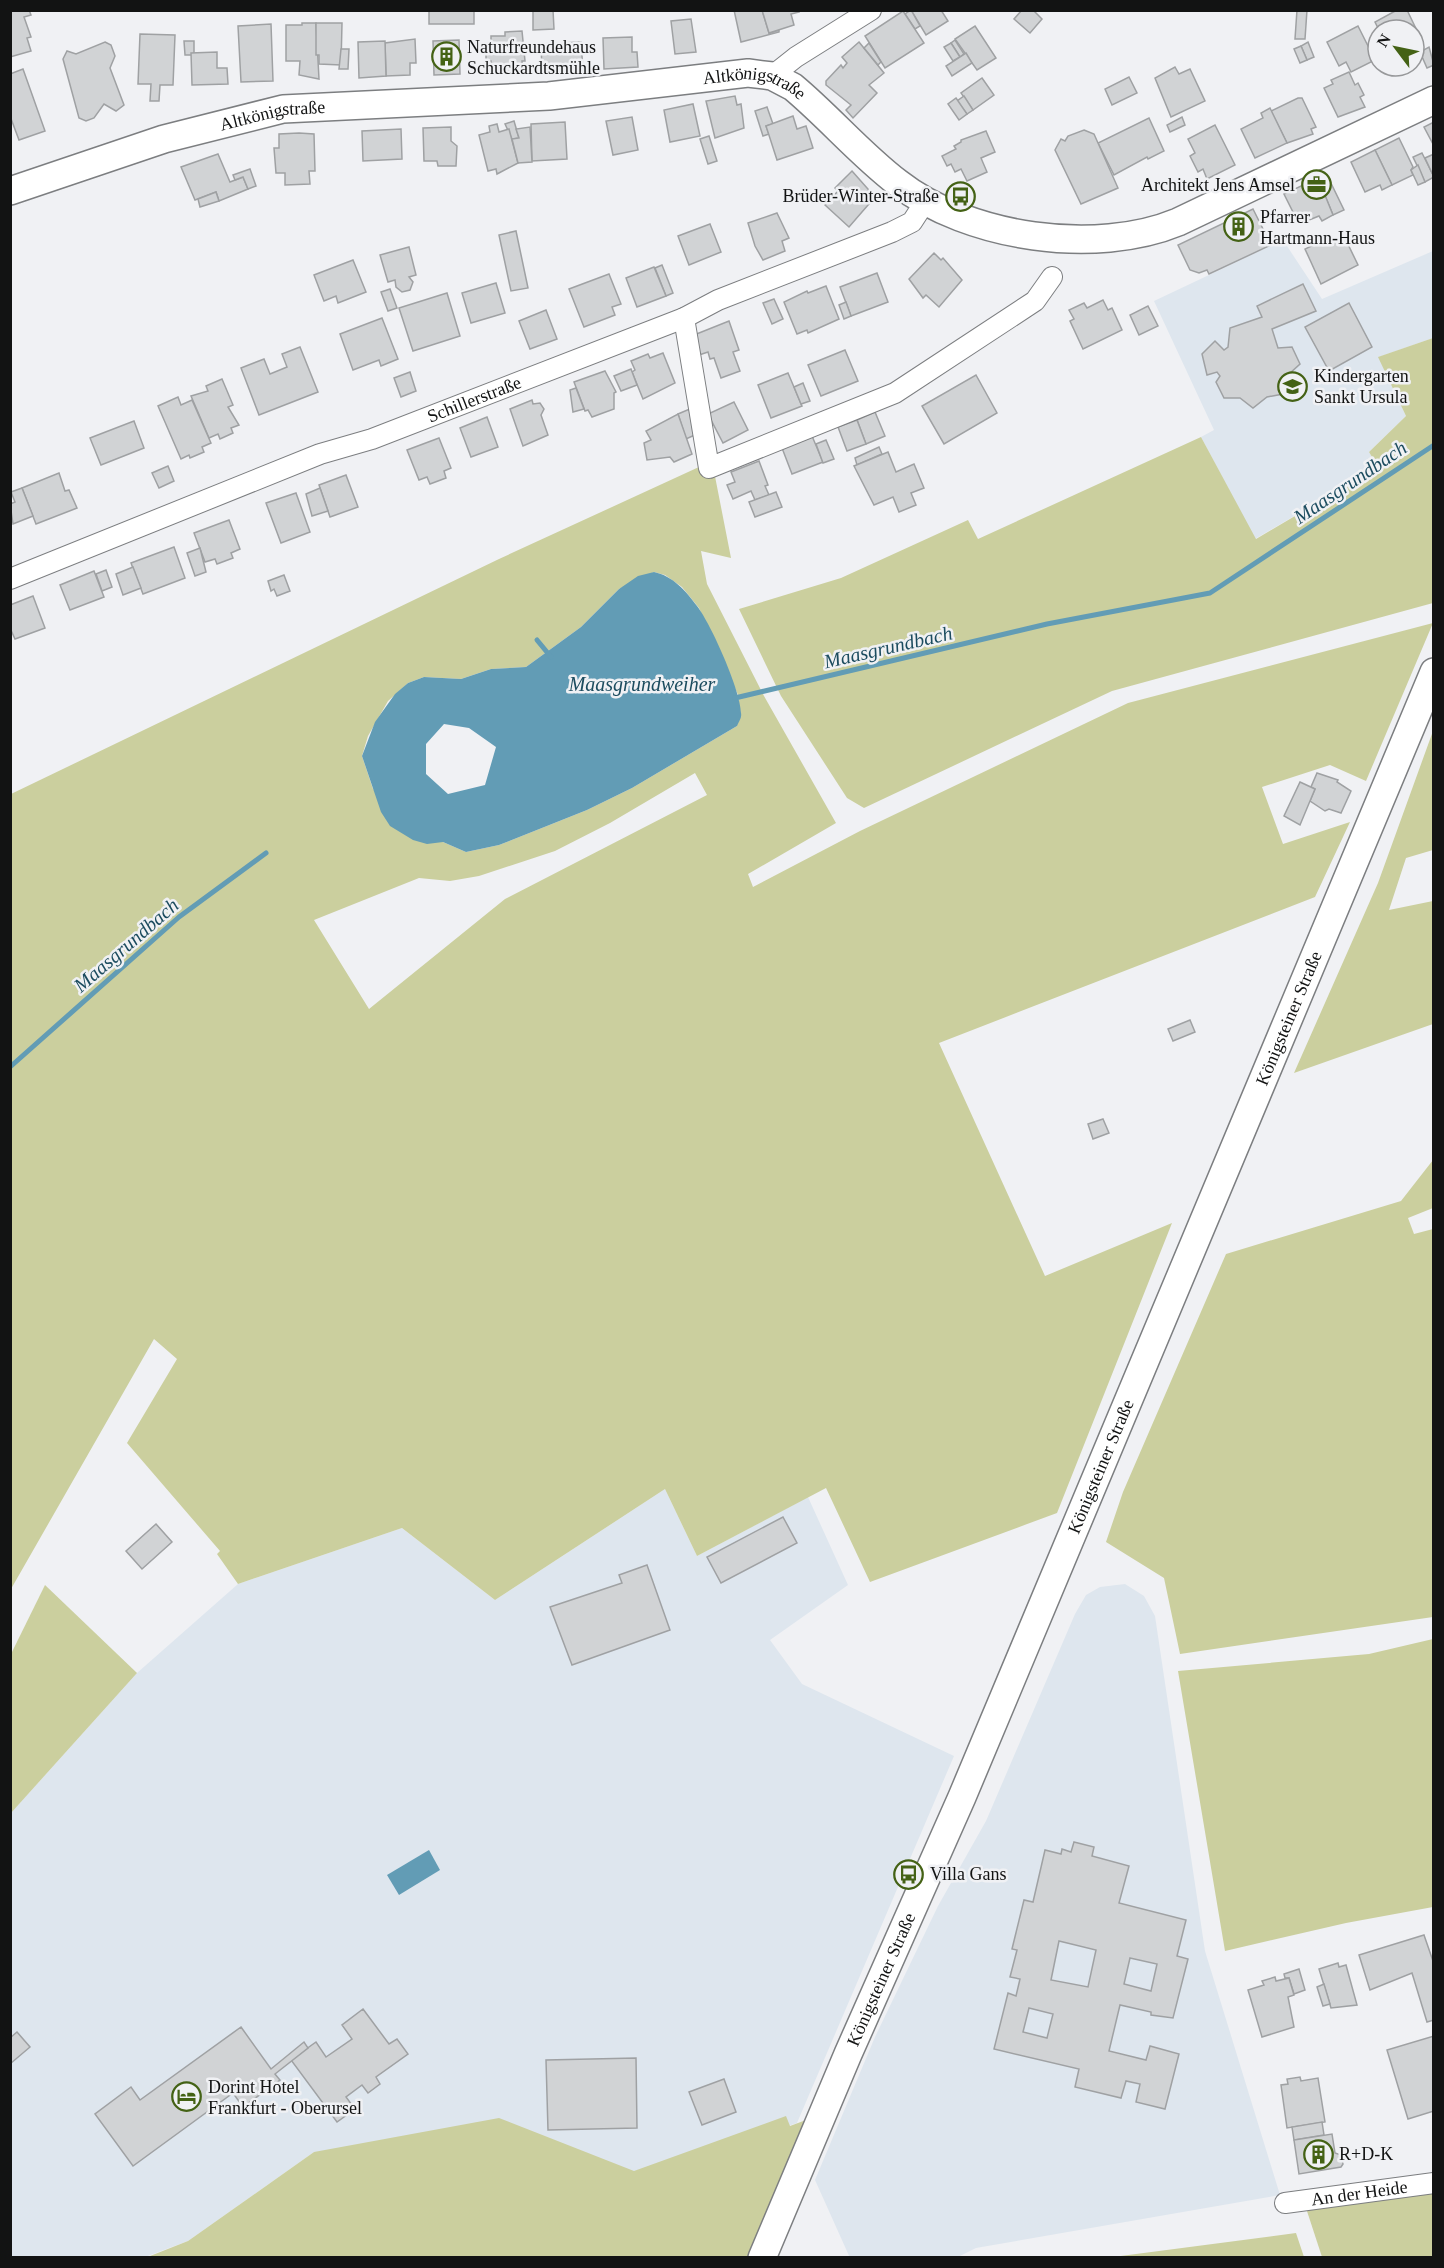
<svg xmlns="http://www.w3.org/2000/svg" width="1444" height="2268" viewBox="0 0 1444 2268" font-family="'Times New Roman',serif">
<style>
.built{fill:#dee6ee}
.green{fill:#cbcf9e;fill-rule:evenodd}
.water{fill:#629cb5;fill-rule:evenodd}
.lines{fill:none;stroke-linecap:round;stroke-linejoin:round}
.stream{stroke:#629cb5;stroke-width:5}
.building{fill:#d1d3d5;stroke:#9fa1a3;stroke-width:1.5;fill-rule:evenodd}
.street-casing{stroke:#7c7e80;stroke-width:22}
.secondary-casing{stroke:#7c7e80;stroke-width:30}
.street{stroke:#fff;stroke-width:20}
.secondary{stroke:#fff;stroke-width:27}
.labels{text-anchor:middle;stroke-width:5;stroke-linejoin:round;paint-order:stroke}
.poi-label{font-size:18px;fill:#121313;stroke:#f0f1f4;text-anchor:start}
.street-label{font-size:18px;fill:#121313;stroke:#f0f1f4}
.water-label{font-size:20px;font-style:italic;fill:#1c4c5f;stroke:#f0f1f4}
</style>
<rect width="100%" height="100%" fill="#f0f1f4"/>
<!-- built -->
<g class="built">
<polygon points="1283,240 1322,299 1433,251 1433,338 1379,357 1406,416 1369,452 1378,467 1255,539 1201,437 1214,430 1154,301"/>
<polygon points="665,1489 697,1556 808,1497 848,1585 770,1640 802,1684 954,1756 797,2123 647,2176 314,2152 188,2241 145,2257 11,2258 11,1813 137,1673 238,1584 402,1528 495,1600"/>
<polygon points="1125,1584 1144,1596 1155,1616 1205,1951 1280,2195 976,2248 958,2257 850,2258 815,2180 875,2037 938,1906 986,1821 1075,1614 1086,1595 1100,1587"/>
</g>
<!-- green -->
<g class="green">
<polygon points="1433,338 1433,603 1112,691 864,808 847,798 781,696 739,609 841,578 968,520 978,539 1201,437 1256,539 1378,467 1369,452 1406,416 1378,357"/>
<path d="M712 461 731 558 701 551 707 584 764 696 836 823 748 874 753 887 860 831 1128 703 1433 623 1366 781 1330 765 1262 787 1283 844 1350 822 1315 897 939 1043 1045 1276 1172 1223 1057 1513 870 1582 826 1488 697 1556 665 1489 495 1600 402 1528 238 1584 217 1554 220 1551 127 1443 177 1359 154 1339 11 1589V794L499 559ZM654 572 665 575 682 587 699 608 739 697 737 726 632 788 587 810 499 845 466 852 443 842 373 789 362 756 368 736 388 701 408 683 424 677 461 679 491 669 526 667 581 627 619 589ZM695 773 707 795 505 899 369 1009 314 920 419 878 450 881 479 876 555 851 610 823Z"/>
<polygon points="1433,731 1433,850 1406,858 1389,910 1433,901 1433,1024 1294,1073 1378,883"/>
<polygon points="1433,1160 1433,1208 1408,1218 1414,1234 1433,1229 1433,1617 1180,1654 1164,1578 1106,1542 1123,1492 1226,1254 1401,1201"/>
<polygon points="45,1585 137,1673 11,1813 11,1654"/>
<polygon points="1433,1639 1433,1907 1346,1923 1225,1951 1178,1671 1369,1654"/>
<polygon points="786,2116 790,2126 806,2120 750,2257 145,2258 188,2241 314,2152 499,2118 634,2171"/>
<polygon points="1433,2182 1433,2257 1322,2257 1305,2205"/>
<polygon points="1296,2233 1304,2257 1113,2257"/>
</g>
<!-- water -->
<g class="water">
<path d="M654 572C673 576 686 591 697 606 711 624 741 691 741 713 742 718 739 721 737 726L632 788 587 810 499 845 466 852 443 842 427 844 413 840 390 826 381 812 362 756 375 722 395 694 408 683 424 677 461 679 491 669 526 667 581 627 619 589 638 576ZM444 724 469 728 496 747 485 785 448 794 426 774V744Z"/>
<polygon points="429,1850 440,1870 399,1895 387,1875"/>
</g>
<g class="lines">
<!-- stream -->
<g class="stream">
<polyline points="537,640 551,657"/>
<polyline points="735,698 1047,624 1210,593 1434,445"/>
<polyline points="10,1067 179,917 266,853"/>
</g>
</g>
<!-- building -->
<g class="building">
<polygon points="10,10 29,10 31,15 24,17 31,37 27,38 31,51 10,57"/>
<rect x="429" y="10" width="45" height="14"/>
<polygon points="533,10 553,10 554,29 533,30"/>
<polygon points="734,10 762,10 769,33 779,30 779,32 741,42"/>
<polygon points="762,10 798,10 799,12 791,14 794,25 769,33"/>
<polygon points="911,10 941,10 948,21 926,35"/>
<polygon points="911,10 920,26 915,29 905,14"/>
<polygon points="1022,10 1033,10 1042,19 1030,33 1014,19"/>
<polygon points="1297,10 1307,10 1305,39 1295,39"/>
<polygon points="1397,10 1407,10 1421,39 1414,42 1414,30 1379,30 1375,22"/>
<polygon points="903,11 924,43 885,68 865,36"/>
<polygon points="691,19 696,52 675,54 671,21"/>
<polygon points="302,23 316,23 319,79 299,75 300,61 286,61 286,25 302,25"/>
<polygon points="316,23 342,23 341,65 319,64 319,55 316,55"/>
<polygon points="271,24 273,81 241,82 238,26"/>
<polygon points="975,26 996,58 977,70 955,39"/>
<polygon points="1358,26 1375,60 1351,72 1346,62 1339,66 1327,42"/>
<polygon points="522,31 525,61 522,61 523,71 492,72 491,61 486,61 486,48 491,48 491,36 505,36 505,32"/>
<polygon points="140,34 175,35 173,85 160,85 159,101 150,101 151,84 138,84"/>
<polygon points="632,37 632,52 637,52 638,67 604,69 603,38"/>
<polygon points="415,39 416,63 410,63 410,75 386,76 385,43"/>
<polygon points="459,40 460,74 434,75 433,41"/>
<polygon points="955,40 964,54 960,57 951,43"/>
<polygon points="184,41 194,41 194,53 191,55 185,55"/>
<polygon points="385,41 386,76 359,78 358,42"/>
<polygon points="105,42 111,45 115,56 110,68 124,105 116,111 104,104 94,118 86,121 79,118 63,59 67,51 76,54"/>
<polygon points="581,42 583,70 542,72 541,44"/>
<polygon points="859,42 884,73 869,85 877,93 853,118 846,110 851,105 826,85 826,81 841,65 843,68 847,63 842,57"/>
<polygon points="1308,42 1314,57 1307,60 1301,46"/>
<polygon points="869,43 881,62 878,65 864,48"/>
<polygon points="951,43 960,57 953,61 944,47"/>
<polygon points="1301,46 1307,60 1300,63 1294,49"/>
<polygon points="1429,47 1434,65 1427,68 1420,52"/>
<polygon points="341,49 349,49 348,69 339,69"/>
<polygon points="217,52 217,68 227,68 228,84 192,85 191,53"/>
<polygon points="966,53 972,63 952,76 946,66"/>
<polygon points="1175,67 1179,74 1190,69 1205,101 1171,117 1155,78"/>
<polygon points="23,69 45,131 19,140 10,116 10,74"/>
<polygon points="1349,72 1355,85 1358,83 1364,95 1360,97 1365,107 1338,117 1324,88 1333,84 1331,80"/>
<polygon points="1129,77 1137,93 1112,105 1105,89"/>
<polygon points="982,78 994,95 973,110 961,93"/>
<polygon points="735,96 737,105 741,104 744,128 715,138 706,101"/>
<polygon points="964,96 973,110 967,114 957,101"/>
<polygon points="956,98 967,114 959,120 948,104"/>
<polygon points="1298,98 1302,98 1316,127 1311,129 1313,134 1287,143 1271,111"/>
<polygon points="693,104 700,136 670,142 664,110"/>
<polygon points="767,107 773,124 766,126 769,134 763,136 755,111"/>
<polygon points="1270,108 1287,143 1255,158 1241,129 1263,118 1261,113"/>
<polygon points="793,116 797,129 806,126 813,148 777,160 766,126"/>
<polygon points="632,117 638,150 613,155 606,121"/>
<polygon points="1182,117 1185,125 1170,132 1167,125"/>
<polygon points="1149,118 1164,151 1148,159 1147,157 1114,175 1098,143"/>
<polygon points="514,121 519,138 512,139 505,124"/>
<polygon points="565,122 567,159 532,161 531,124"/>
<polygon points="1434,122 1434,146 1424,127"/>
<polygon points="497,124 499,132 509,129 518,163 497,174 496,169 488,171 479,135 490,132 489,126"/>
<polygon points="1215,125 1235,165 1207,179 1203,169 1198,172 1190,156 1195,153 1188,139"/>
<polygon points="451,127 451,141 457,146 456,166 438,166 437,161 424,161 423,128"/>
<polygon points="530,127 532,162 518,163 512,139 519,138 516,129"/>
<polygon points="401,129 402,159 363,161 362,131"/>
<polygon points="1084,130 1094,134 1118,188 1081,204 1055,150 1061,139 1065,141 1068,136"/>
<polygon points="986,131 995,152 981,158 987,172 967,181 961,169 955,172 951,164 947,166 942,156 956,149 954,146 961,142 961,140"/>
<polygon points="299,133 314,134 315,171 309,171 310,184 285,185 285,173 276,173 274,148 279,148 279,134"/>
<polygon points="709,136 717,161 708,164 700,139"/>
<polygon points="1399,138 1413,167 1411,170 1413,175 1392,185 1375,150"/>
<polygon points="1375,150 1392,185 1382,190 1380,185 1365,192 1351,162"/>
<polygon points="1422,153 1434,177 1425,182 1413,157"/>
<polygon points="218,154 230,182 243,177 248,189 219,201 216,192 195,200 181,167"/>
<polygon points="1434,154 1434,173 1432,173 1425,158"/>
<polygon points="1418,165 1425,182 1418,185 1411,170"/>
<polygon points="250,169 256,186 248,189 243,177 235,180 233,175"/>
<polygon points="852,171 875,197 849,227 825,205 838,191 835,188"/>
<polygon points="1327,175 1344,210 1333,215 1318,179"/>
<polygon points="1318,178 1333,215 1322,221 1319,216 1299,224 1284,194"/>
<polygon points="216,192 219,201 200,207 198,199"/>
<polygon points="1253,209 1271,245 1209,274 1207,270 1199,273 1190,270 1178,245"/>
<polygon points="777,213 789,238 782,241 785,251 763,260 755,246 748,223"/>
<polygon points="710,224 721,252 689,265 678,236"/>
<polygon points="516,231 528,288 511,291 499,235"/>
<polygon points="1344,236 1358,265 1321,284 1305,249 1330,237 1332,242"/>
<polygon points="409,247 416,275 409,277 413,282 410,290 402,292 396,287 395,280 388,282 380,255"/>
<polygon points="934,253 941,260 943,258 962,280 939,307 926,295 923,298 909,279"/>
<polygon points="353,260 366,292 338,303 336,296 324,301 314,275"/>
<polygon points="662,265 673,293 666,296 655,268"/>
<polygon points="654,267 666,296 637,307 626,278"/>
<polygon points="877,273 888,302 851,316 840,287"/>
<polygon points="609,274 621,304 612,307 615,315 584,327 569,289"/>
<polygon points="496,283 505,313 471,323 462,293"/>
<polygon points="1303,284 1316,311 1272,329 1278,348 1292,347 1300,364 1288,375 1283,394 1267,397 1253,408 1240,398 1224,398 1216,382 1220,376 1217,372 1207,375 1202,354 1215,341 1224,350 1228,347 1230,328 1262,317 1257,306"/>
<polygon points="826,286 839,319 808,333 807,330 797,334 784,302 807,291 808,293"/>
<polygon points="390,289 397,308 388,311 381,292"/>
<polygon points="447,293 460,336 413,351 399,308"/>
<polygon points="774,299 783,319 772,324 763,303"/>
<polygon points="1103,300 1108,310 1112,308 1122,330 1083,349 1070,321 1074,319 1069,310 1084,303 1087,308"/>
<polygon points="846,302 851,316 844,319 839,305"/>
<polygon points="1349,303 1372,347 1329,371 1305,327"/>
<polygon points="1148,306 1158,326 1139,335 1130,315"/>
<polygon points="546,310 557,339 530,349 519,321"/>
<polygon points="382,318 398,359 381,366 379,360 353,370 340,334"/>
<polygon points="729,321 739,350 733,352 740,371 721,378 714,358 710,359 708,352 693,357 689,337"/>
<polygon points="300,347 318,392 259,415 241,368 264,359 270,374 287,367 282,354"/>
<polygon points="845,350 858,381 821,396 808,365"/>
<polygon points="663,353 675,383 643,399 632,372 635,370 631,361 648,354 650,358"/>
<polygon points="631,369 637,385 621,391 614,376"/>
<polygon points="605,371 616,392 614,393 614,409 592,417 588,410 585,411 574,382"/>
<polygon points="410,372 416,391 401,397 394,378"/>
<polygon points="788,373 802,406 771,418 758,385"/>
<polygon points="976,375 997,413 944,444 922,406"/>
<polygon points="222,379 233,405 228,407 239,425 231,428 233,433 220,439 218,434 209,438 191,396 208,391 206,386"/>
<polygon points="803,383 810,401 801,404 794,387"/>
<polygon points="576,388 584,409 573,412 570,390"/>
<polygon points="178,397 181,405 192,400 211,443 202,447 204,452 190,458 189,455 181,459 158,406"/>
<polygon points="532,400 533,404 540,403 544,409 541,415 548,435 523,446 510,409"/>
<polygon points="734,402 748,430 723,443 708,414"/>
<polygon points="692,408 697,434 686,439 678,414"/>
<polygon points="875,412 885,436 866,444 857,420"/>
<polygon points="678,414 692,454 674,462 670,457 647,460 644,443 651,440 646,431"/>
<polygon points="487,417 498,447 471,457 460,428"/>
<polygon points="857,420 866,444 847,451 838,427"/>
<polygon points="134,421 144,448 101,465 90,438"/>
<polygon points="812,436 823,462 792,474 782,448"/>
<polygon points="439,438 451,468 444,471 446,478 430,484 427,477 419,480 407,450"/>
<polygon points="826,440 834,459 823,463 816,444"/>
<polygon points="879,447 882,454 857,465 855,458"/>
<polygon points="888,452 896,472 914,464 924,488 911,493 916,505 899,512 893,497 874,505 854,466"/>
<polygon points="759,461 768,485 765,486 769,495 755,500 751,491 733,499 727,485 735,482 731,472"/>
<polygon points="168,466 174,481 159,488 152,473"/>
<polygon points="59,473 65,491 69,490 77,508 36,524 22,488"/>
<polygon points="346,475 358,507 330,517 319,485"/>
<polygon points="22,488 33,516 13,524 10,504 15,502 11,492"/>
<polygon points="320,488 328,511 312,516 306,494"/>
<polygon points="776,492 782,507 755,517 749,502"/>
<polygon points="296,493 310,532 281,543 266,503"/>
<polygon points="229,520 240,549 231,553 233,558 217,564 215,559 205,562 194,533"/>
<polygon points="174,547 185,578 143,594 131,563"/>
<polygon points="200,548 206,572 195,576 187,553"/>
<polygon points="133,567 141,588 123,595 116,574"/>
<polygon points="106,570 112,587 102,591 96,574"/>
<polygon points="94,571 104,597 70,610 60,585"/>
<polygon points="284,575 290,591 277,596 274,589 271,591 268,581"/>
<polygon points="33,596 45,628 15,639 10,628 10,605"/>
<polygon points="1317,773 1338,780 1337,782 1351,791 1341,813 1329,809 1325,811 1310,801 1315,789 1311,787"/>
<polygon points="1300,782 1315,789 1300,825 1284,816"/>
<polygon points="1190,1020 1195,1032 1173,1041 1168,1029"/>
<polygon points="1103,1119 1109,1133 1093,1139 1088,1124"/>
<polygon points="783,1517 797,1543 721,1583 707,1557"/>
<polygon points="156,1524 172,1542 142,1569 126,1551"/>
<polygon points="647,1565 670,1630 572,1665 550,1607 622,1583 619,1575"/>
<path d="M1074 1842 1094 1847 1092 1856 1129 1866 1119 1903 1186 1920 1177 1956 1188 1959 1173 2018 1151 2015V2012L1120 2005 1109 2051 1146 2060 1150 2046 1179 2054 1165 2109 1136 2102 1140 2084 1126 2081 1121 2098 1075 2087 1079 2069 994 2049 1008 1993 1016 1996 1020 1979 1010 1977 1017 1950 1012 1949 1024 1900 1033 1902 1045 1850 1061 1854 1062 1849 1071 1852ZM1059 1941 1096 1950 1088 1987 1051 1980ZM1130 1958 1157 1964 1151 1991 1124 1984ZM1029 2008 1053 2014 1047 2038 1023 2032Z"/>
<polygon points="1424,1935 1434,1964 1434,2020 1427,2022 1412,1973 1370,1990 1359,1955"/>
<polygon points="1338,1963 1339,1967 1346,1965 1357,2005 1331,2008 1319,1969"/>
<polygon points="1299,1969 1305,1990 1294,1994 1289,1978 1285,1978 1284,1974"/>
<polygon points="1275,1977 1276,1981 1289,1978 1294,1995 1288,1997 1294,2027 1262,2037 1248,1990 1264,1985 1262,1981"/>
<polygon points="1324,1984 1330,2004 1323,2006 1317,1987"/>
<polygon points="363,2009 389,2044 397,2039 408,2054 376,2077 380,2084 368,2093 362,2085 346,2097 355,2109 337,2122 291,2060 316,2042 326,2057 352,2039 342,2025"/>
<polygon points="241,2027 271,2069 304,2042 308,2048 275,2074 280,2080 243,2107 233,2093 133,2166 95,2114 131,2087 140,2100"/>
<polygon points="17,2032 30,2047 10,2064 10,2038"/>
<polygon points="1434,2036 1434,2111 1408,2119 1387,2050"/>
<polygon points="636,2058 637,2128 548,2130 546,2060"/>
<polygon points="1300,2077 1301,2081 1318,2078 1325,2122 1287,2128 1281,2085 1288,2084 1287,2079"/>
<polygon points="724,2079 736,2112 702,2125 689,2092"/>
<polygon points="1322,2122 1324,2135 1294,2140 1292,2127"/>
<polygon points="1332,2134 1335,2153 1341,2155 1343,2164 1341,2167 1299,2174 1294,2140"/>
</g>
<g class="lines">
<defs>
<g id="street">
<polyline points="772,76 796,57 871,10"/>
<polyline points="684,318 709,468 895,393 1035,301 1052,277"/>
<path id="s1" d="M10 579 320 454 372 439 684 318 718 300 892 232 912 222 925 202"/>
<path id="s2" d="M1285 2203 1434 2183"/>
</g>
<g id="secondary">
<path id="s3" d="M10 191 164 139 283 109 549 96 748 73 772 76 793 87C829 117 860 154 898 183 968 238 1096 256 1178 222L1434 100"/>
<path id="s4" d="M762 2258 848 2054 962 1797 1434 672"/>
</g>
</defs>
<!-- street casing -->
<use href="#street" class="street-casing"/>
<!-- secondary casing -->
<use href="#secondary" class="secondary-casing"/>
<!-- street -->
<use href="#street" class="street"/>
<!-- secondary -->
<use href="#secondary" class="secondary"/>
</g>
<!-- icons -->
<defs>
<symbol id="building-ring" viewBox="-11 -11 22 22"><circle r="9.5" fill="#f0f1f4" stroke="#446215" stroke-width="1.5"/><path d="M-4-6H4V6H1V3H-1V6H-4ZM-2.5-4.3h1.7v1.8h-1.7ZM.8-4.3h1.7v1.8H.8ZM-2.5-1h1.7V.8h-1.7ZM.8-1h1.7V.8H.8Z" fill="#446215"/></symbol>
<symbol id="office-ring" viewBox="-11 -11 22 22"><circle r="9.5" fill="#f0f1f4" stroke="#446215" stroke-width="1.5"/><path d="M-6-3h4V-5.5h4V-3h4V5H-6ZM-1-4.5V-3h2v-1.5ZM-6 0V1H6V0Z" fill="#446215"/></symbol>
<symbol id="bus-ring" viewBox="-11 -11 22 22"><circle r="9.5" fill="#f0f1f4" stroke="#446215" stroke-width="1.5"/><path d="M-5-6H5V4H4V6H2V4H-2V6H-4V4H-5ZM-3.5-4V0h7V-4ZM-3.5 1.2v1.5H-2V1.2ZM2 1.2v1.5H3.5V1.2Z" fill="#446215"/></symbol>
<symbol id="school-ring" viewBox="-11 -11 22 22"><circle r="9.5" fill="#f0f1f4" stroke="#446215" stroke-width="1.5"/><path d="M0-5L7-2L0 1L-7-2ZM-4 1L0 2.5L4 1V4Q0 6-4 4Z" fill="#446215"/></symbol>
<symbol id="hotel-ring" viewBox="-11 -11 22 22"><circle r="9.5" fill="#f0f1f4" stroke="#446215" stroke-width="1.5"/><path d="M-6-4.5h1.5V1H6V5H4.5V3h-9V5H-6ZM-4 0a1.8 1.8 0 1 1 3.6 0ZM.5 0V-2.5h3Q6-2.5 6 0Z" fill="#446215"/></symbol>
</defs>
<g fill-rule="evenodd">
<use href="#building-ring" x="430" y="40" width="33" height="33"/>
<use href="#office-ring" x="1300" y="168" width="33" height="33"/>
<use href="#bus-ring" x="944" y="180" width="33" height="33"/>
<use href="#building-ring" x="1222" y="210" width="33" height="33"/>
<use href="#school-ring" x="1276" y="370" width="33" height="33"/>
<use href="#bus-ring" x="892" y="1858" width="33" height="33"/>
<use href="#hotel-ring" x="170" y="2080" width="33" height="33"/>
<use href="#building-ring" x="1302" y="2138" width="33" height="33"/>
</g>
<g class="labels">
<!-- poi labels -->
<g class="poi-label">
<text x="467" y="53">Naturfreundehaus<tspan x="467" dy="21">Schuckardtsmühle</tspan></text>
<text x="1295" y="191" text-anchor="end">Architekt Jens Amsel</text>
<text x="939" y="202" text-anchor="end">Brüder-Winter-Straße</text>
<text x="1260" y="223">Pfarrer<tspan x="1260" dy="21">Hartmann-Haus</tspan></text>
<text x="1314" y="382">Kindergarten<tspan x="1314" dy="21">Sankt Ursula</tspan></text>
<text x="930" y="1880">Villa Gans</text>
<text x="208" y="2093">Dorint Hotel<tspan x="208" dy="21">Frankfurt - Oberursel</tspan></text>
<text x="1339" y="2160">R+D-K</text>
</g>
<!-- street labels -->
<g class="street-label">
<text dy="6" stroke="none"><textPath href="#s3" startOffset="760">Altkönigstraße</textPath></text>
<text dy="6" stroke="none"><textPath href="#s3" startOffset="274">Altkönigstraße</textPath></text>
<text dy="6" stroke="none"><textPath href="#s1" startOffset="498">Schillerstraße</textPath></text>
<text dy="6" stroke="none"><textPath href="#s4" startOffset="1347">Königsteiner Straße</textPath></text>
<text dy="6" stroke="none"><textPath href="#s4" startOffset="861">Königsteiner Straße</textPath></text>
<text dy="6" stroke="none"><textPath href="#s4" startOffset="303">Königsteiner Straße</textPath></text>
<text dy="6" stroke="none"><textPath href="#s2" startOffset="75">An der Heide</textPath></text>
</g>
<!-- water labels -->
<g class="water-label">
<text transform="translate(1350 482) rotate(-34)" y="7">Maasgrundbach</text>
<text transform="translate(888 647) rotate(-13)" y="7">Maasgrundbach</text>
<text x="642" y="691">Maasgrundweiher</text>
<text transform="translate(126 945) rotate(-41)" y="7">Maasgrundbach</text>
</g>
</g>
<!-- border -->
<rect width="1444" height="2268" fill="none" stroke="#121313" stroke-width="24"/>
<!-- north arrow -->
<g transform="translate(1396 48) rotate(302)"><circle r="28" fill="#f0f1f4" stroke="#97989a" stroke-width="1.5"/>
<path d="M0-4.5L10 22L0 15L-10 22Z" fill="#446215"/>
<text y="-9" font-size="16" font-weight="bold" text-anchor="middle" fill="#121313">N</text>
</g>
</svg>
